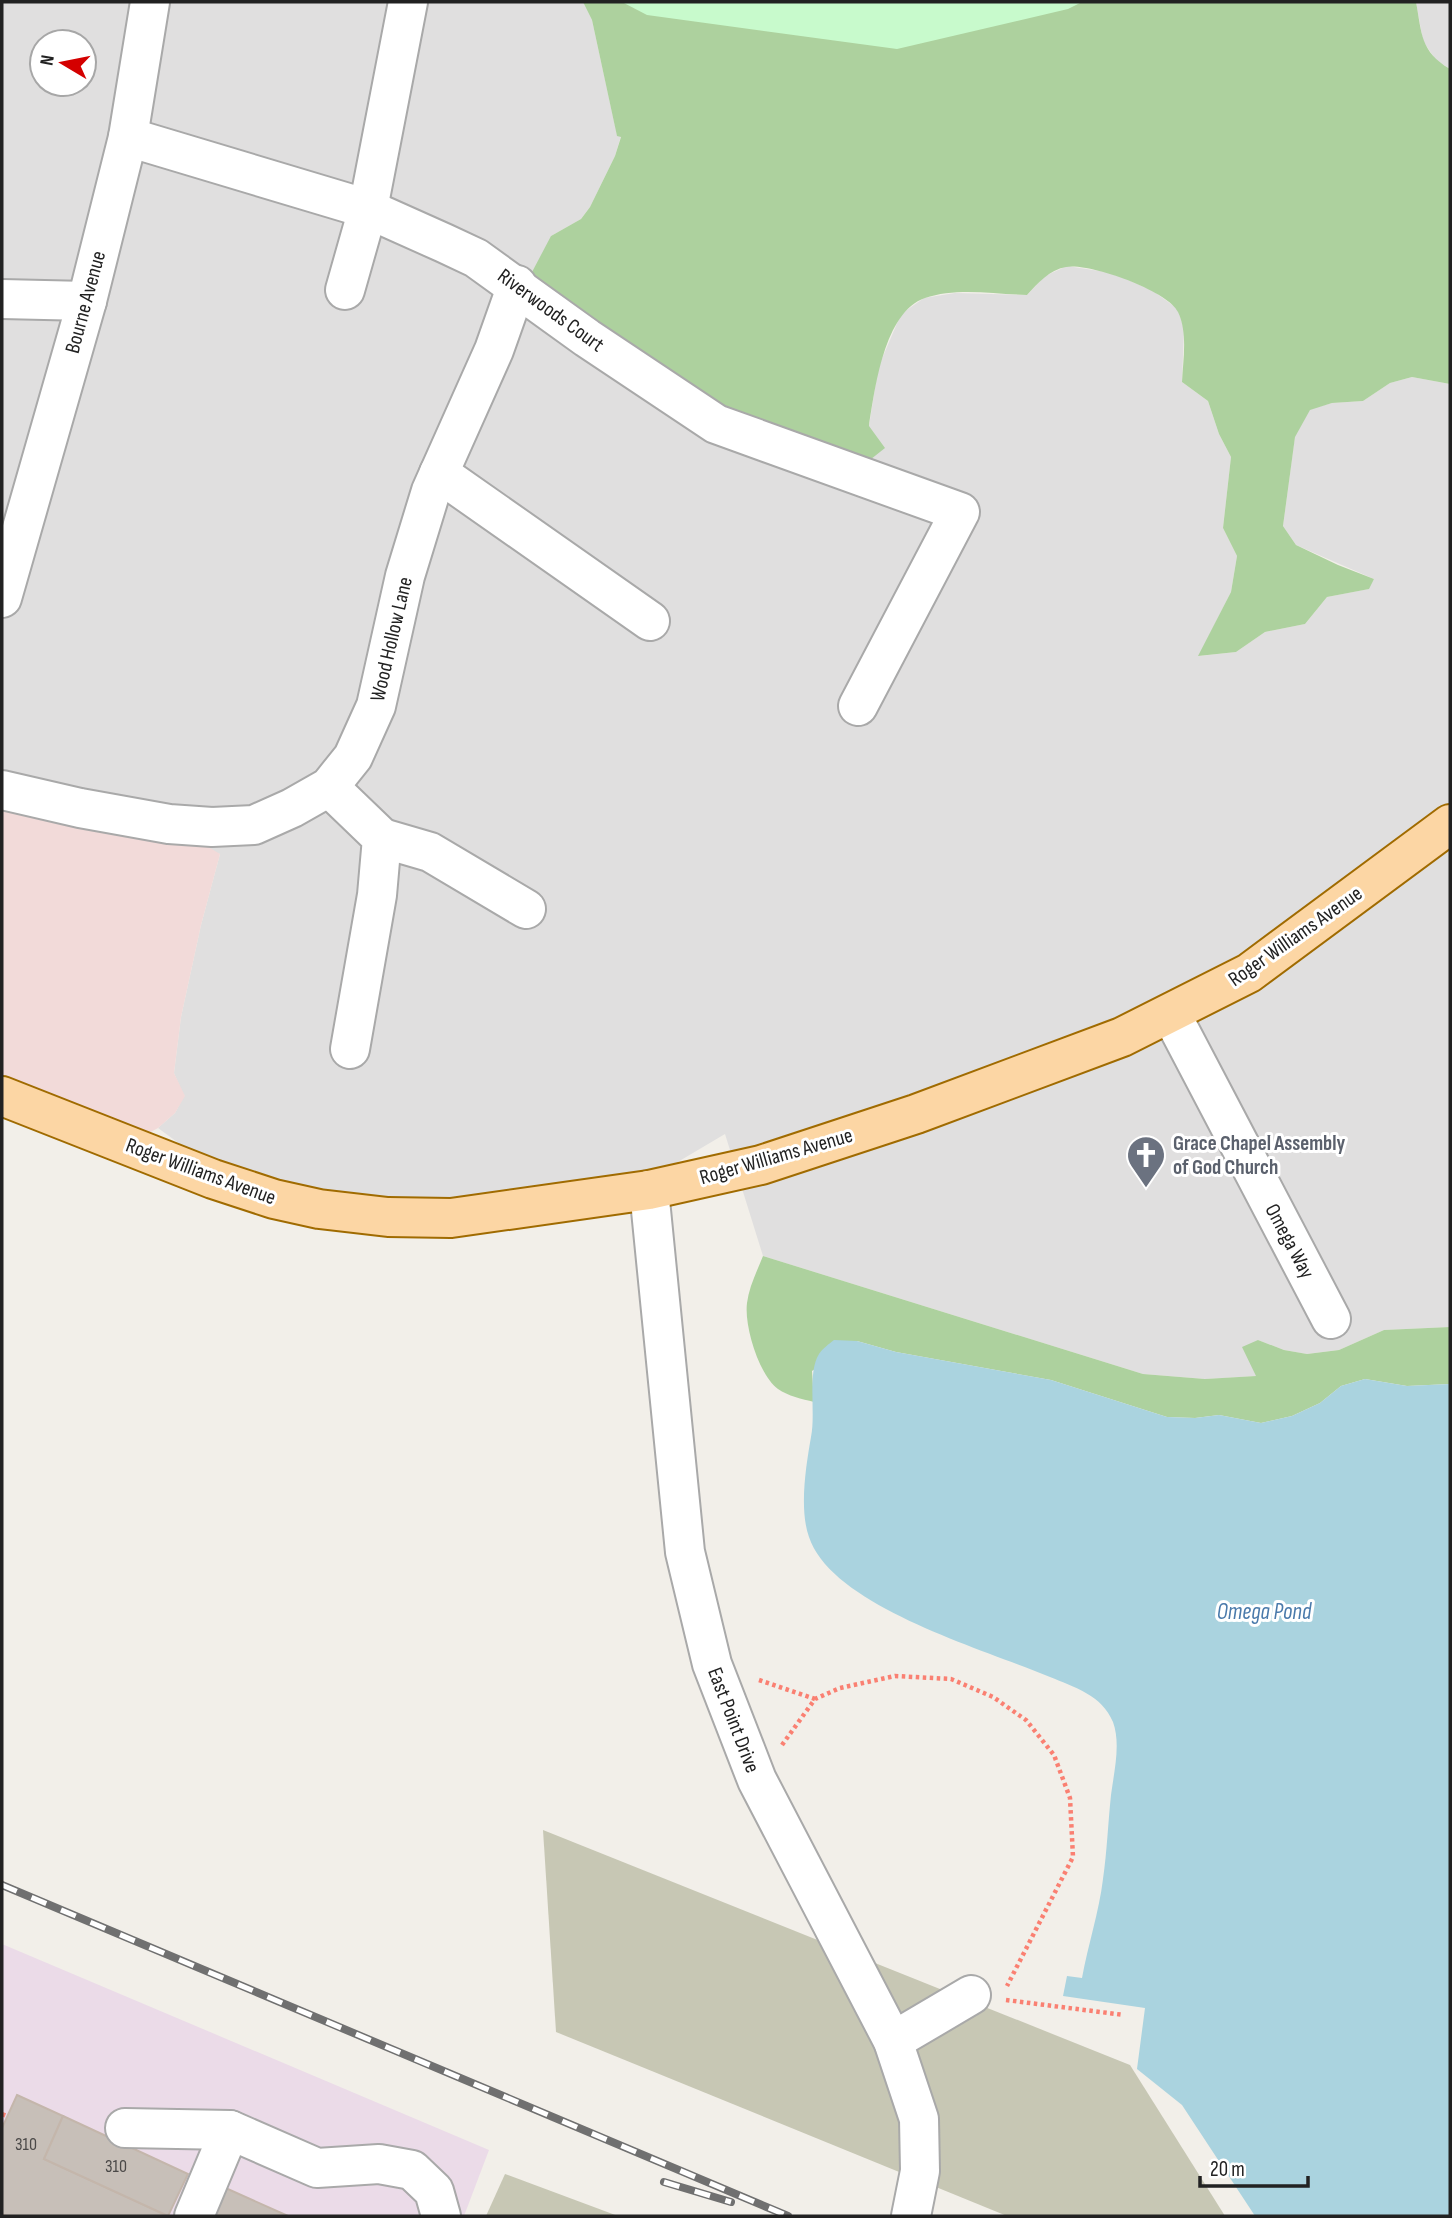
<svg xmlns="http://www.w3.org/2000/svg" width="1452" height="2218" viewBox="0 0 1452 2218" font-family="'Sofia Sans Condensed',sans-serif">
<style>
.residential{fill:#e0dfdf;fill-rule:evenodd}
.commercial{fill:#f2dad9}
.industrial{fill:#ebdbe8}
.construction{fill:#c7c7b4}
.forest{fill:#add19e}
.park{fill:#c8facc}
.water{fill:#aad3df}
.building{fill:#c7bfb8;stroke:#c4b6ab;stroke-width:2}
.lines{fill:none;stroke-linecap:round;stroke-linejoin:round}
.minor-casing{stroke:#a9a9a9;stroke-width:42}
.major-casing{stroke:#a06b00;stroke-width:42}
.path{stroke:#fa8072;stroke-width:4.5;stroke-dasharray:3.5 3.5;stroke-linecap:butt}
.minor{stroke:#fff;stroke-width:38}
.major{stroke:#fcd6a4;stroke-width:38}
.rail-casing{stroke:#707070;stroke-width:8}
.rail{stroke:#fff;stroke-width:5;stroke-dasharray:16;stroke-linecap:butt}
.labels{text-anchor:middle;stroke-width:6;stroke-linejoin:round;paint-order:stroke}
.number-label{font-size:18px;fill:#4b4948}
.street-label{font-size:21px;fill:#222;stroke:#fff}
.worship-label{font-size:21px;font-weight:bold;fill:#5b616d;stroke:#fff;text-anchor:start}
.water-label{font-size:23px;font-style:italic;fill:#4a7aab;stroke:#fff}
</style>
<rect width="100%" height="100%" fill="#f2efe9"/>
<!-- residential -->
<g class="residential">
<path d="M2 2H583L592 20 617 135 621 136 615 156 590 207 581 219 551 236 869 426 878 368 901 314 924 298 955 293 1027 295 1045 276 1067 266 1113 273 1153 291 1178 309 1184 330 1182 382 1208 401 1219 434 1231 457 1223 528 1237 556 1231 592 1199 656 1236 652 1265 632 1305 624 1327 597 1368 589 1374 579 1296 545 1283 526 1295 436 1310 409 1332 403 1363 401 1390 383 1412 377 1450 384V1327L1384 1330 1339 1350 1307 1354 1284 1350 1258 1340 1257 1376 1205 1379 1143 1374 763 1256 725 1134 627 1192 438 1211 304 1191 210 1166 158 1128 175 1113 184 1096 174 1073 181 1017 201 925 220 854 2 773ZM42 42H84V84H42Z"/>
<polygon points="1416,2 1450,2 1450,69 1436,60 1423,41"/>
</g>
<!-- commercial -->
<polygon class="commercial" points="2,773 187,834 220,854 201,925 181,1017 174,1073 185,1096 175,1113 158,1128 145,1135 2,1089"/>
<!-- industrial -->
<polygon class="industrial" points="2,1944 489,2150 464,2216 2,2216"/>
<!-- construction -->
<g class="construction">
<polygon points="543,1830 1130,2065 1225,2216 1007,2216 556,2032"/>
<polygon points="505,2174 618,2216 486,2216"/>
</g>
<!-- forest -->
<g class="forest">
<path d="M583 2H1416C1422 34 1420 51 1450 69V384L1412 377 1390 383 1363 401 1332 403 1310 410 1295 437 1283 526 1296 545 1338 565 1374 579 1369 589 1327 597 1305 624 1265 632 1236 652 1198 656 1231 592 1237 556 1223 528 1231 457 1219 434 1208 401 1182 382C1183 360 1188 333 1178 312 1169 291 1088 262 1066 267 1049 270 1038 283 1027 295 995 294 956 287 925 298 884 312 875 389 869 426L885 448 861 467 756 439 531 274 551 236 581 219 590 207 615 156 621 137 617 136 592 20Z"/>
<path d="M763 1256 1143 1374 1205 1379 1256 1376 1242 1347 1258 1340 1284 1350 1307 1354 1339 1350 1384 1330 1450 1327V1384L1407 1386 1365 1379 1341 1386 1320 1403 1292 1416 1261 1423 1219 1415 1195 1418 1167 1417 1051 1380 896 1352 857 1341 812 1371 814 1402C802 1399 788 1396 778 1389 759 1375 744 1326 747 1303 749 1287 757 1271 763 1256Z"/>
</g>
<!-- park -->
<polygon class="park" points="622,2 1082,2 1068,9 897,49 647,15"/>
<!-- water -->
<path class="water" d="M834 1340 857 1341 896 1352 1051 1380 1167 1417 1195 1418 1219 1415 1261 1423 1292 1416 1320 1403 1341 1386 1365 1379 1407 1386 1450 1384V2216H1255L1182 2105 1137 2069 1145 2008 1063 1996 1067 1976 1082 1978C1088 1945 1099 1912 1103 1879 1107 1852 1108 1823 1111 1795 1114 1772 1121 1744 1113 1722 1102 1695 1074 1687 1050 1677 987 1650 832 1607 809 1537 799 1509 806 1466 811 1437 816 1413 807 1373 819 1354 822 1349 829 1344 834 1340Z"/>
<!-- building -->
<g class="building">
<polygon points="17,2095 63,2116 44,2159 168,2216 7,2216 2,2214 2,2128"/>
<polygon points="63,2116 188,2174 168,2216 44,2159"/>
<polygon points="221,2186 288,2216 208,2216"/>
</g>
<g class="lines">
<defs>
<g id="minor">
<polyline points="128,137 368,209 444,243 476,258 587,338 716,424 960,512 858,706"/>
<polyline points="345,290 368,209 408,2"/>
<polyline points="2,299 87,301"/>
<polyline points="439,473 650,621"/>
<polyline points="2,598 87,301 128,137 150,2"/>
<polyline points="329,787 382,838 377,895 350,1049"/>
<polyline points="2,790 80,808 169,824 212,827 254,825 292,808 329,787 353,757 376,706 405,576 431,491 494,350 517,285"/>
<polyline points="382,838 430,852 526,909"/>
<polyline points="1171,1014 1331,1319"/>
<polyline points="649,1190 685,1552 712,1664 757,1780 893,2041 919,2119 920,2171 911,2216"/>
<polyline points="893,2041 971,1995"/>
<polyline points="125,2128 230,2130 317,2168 379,2164 412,2170 434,2191 441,2216"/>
<polyline points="194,2216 230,2130"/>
</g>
<polyline id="major" points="2,1096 213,1179 274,1199 319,1209 388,1217 451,1218 649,1190 761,1165 916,1114 1122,1037 1249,973 1450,824"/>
</defs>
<!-- minor casing -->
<use href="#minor" class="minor-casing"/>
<!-- major casing -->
<use href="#major" class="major-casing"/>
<!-- path -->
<g class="path">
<polyline points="759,1680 815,1699"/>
<polyline points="782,1745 815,1699 840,1688 895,1676 951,1679 993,1697 1026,1720 1054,1755 1070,1798 1073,1857 1007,1986"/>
<polyline points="1006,2000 1124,2015"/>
<polyline points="2,2114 7,2116"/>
</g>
<!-- minor -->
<use href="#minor" class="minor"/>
<!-- major -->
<use href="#major" class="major"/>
<defs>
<g id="rail">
<polyline points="2,1885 788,2216"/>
<polyline points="664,2182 731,2202"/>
</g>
</defs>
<!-- rail casing -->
<use href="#rail" class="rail-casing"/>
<!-- rail -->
<use href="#rail" class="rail"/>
</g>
<!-- icons -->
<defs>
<symbol id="church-pin" viewBox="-11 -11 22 30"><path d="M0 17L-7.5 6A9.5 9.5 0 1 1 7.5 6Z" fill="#6b7280" stroke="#fff"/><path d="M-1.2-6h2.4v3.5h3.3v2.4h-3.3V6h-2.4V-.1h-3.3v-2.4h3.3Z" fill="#fff"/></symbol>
</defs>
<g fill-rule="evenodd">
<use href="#church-pin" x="1124" y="1133" width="44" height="60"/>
</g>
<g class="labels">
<!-- number labels -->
<g class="number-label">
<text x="26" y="2150">310</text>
<text x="116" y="2172">310</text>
</g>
<!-- street labels -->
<g class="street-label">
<text transform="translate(85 302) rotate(-75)" y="7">Bourne Avenue</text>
<text transform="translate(551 310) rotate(36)" y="7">Riverwoods Court</text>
<text transform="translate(391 639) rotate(-77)" y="7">Wood Hollow Lane</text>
<text transform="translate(1295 936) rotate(-35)" y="7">Roger Williams Avenue</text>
<text transform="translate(776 1156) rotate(-16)" y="7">Roger Williams Avenue</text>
<text transform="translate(201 1171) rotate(20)" y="7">Roger Williams Avenue</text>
<text transform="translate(1290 1241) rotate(62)" y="7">Omega Way</text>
<text transform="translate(734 1720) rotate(69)" y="7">East Point Drive</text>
</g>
<!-- worship labels -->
<g class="worship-label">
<text x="1173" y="1150">Grace Chapel Assembly<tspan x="1173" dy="24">of God Church</tspan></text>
</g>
<!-- water labels -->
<g class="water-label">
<text x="1264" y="1619">Omega Pond</text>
</g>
</g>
<!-- border -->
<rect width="1452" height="2218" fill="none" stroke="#222222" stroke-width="7"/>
<!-- north arrow -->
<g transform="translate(63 63) rotate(280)"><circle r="33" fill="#ffffff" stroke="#a7a7a7" stroke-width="2"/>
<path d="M0-5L12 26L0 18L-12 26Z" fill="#d40000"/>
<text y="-10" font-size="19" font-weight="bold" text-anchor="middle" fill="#222222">N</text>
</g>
<!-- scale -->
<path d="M1200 2176v10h108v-10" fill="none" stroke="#222222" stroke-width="3.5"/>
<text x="1210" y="2176" font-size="21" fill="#222222" stroke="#ffffff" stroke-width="5" paint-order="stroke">20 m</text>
</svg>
